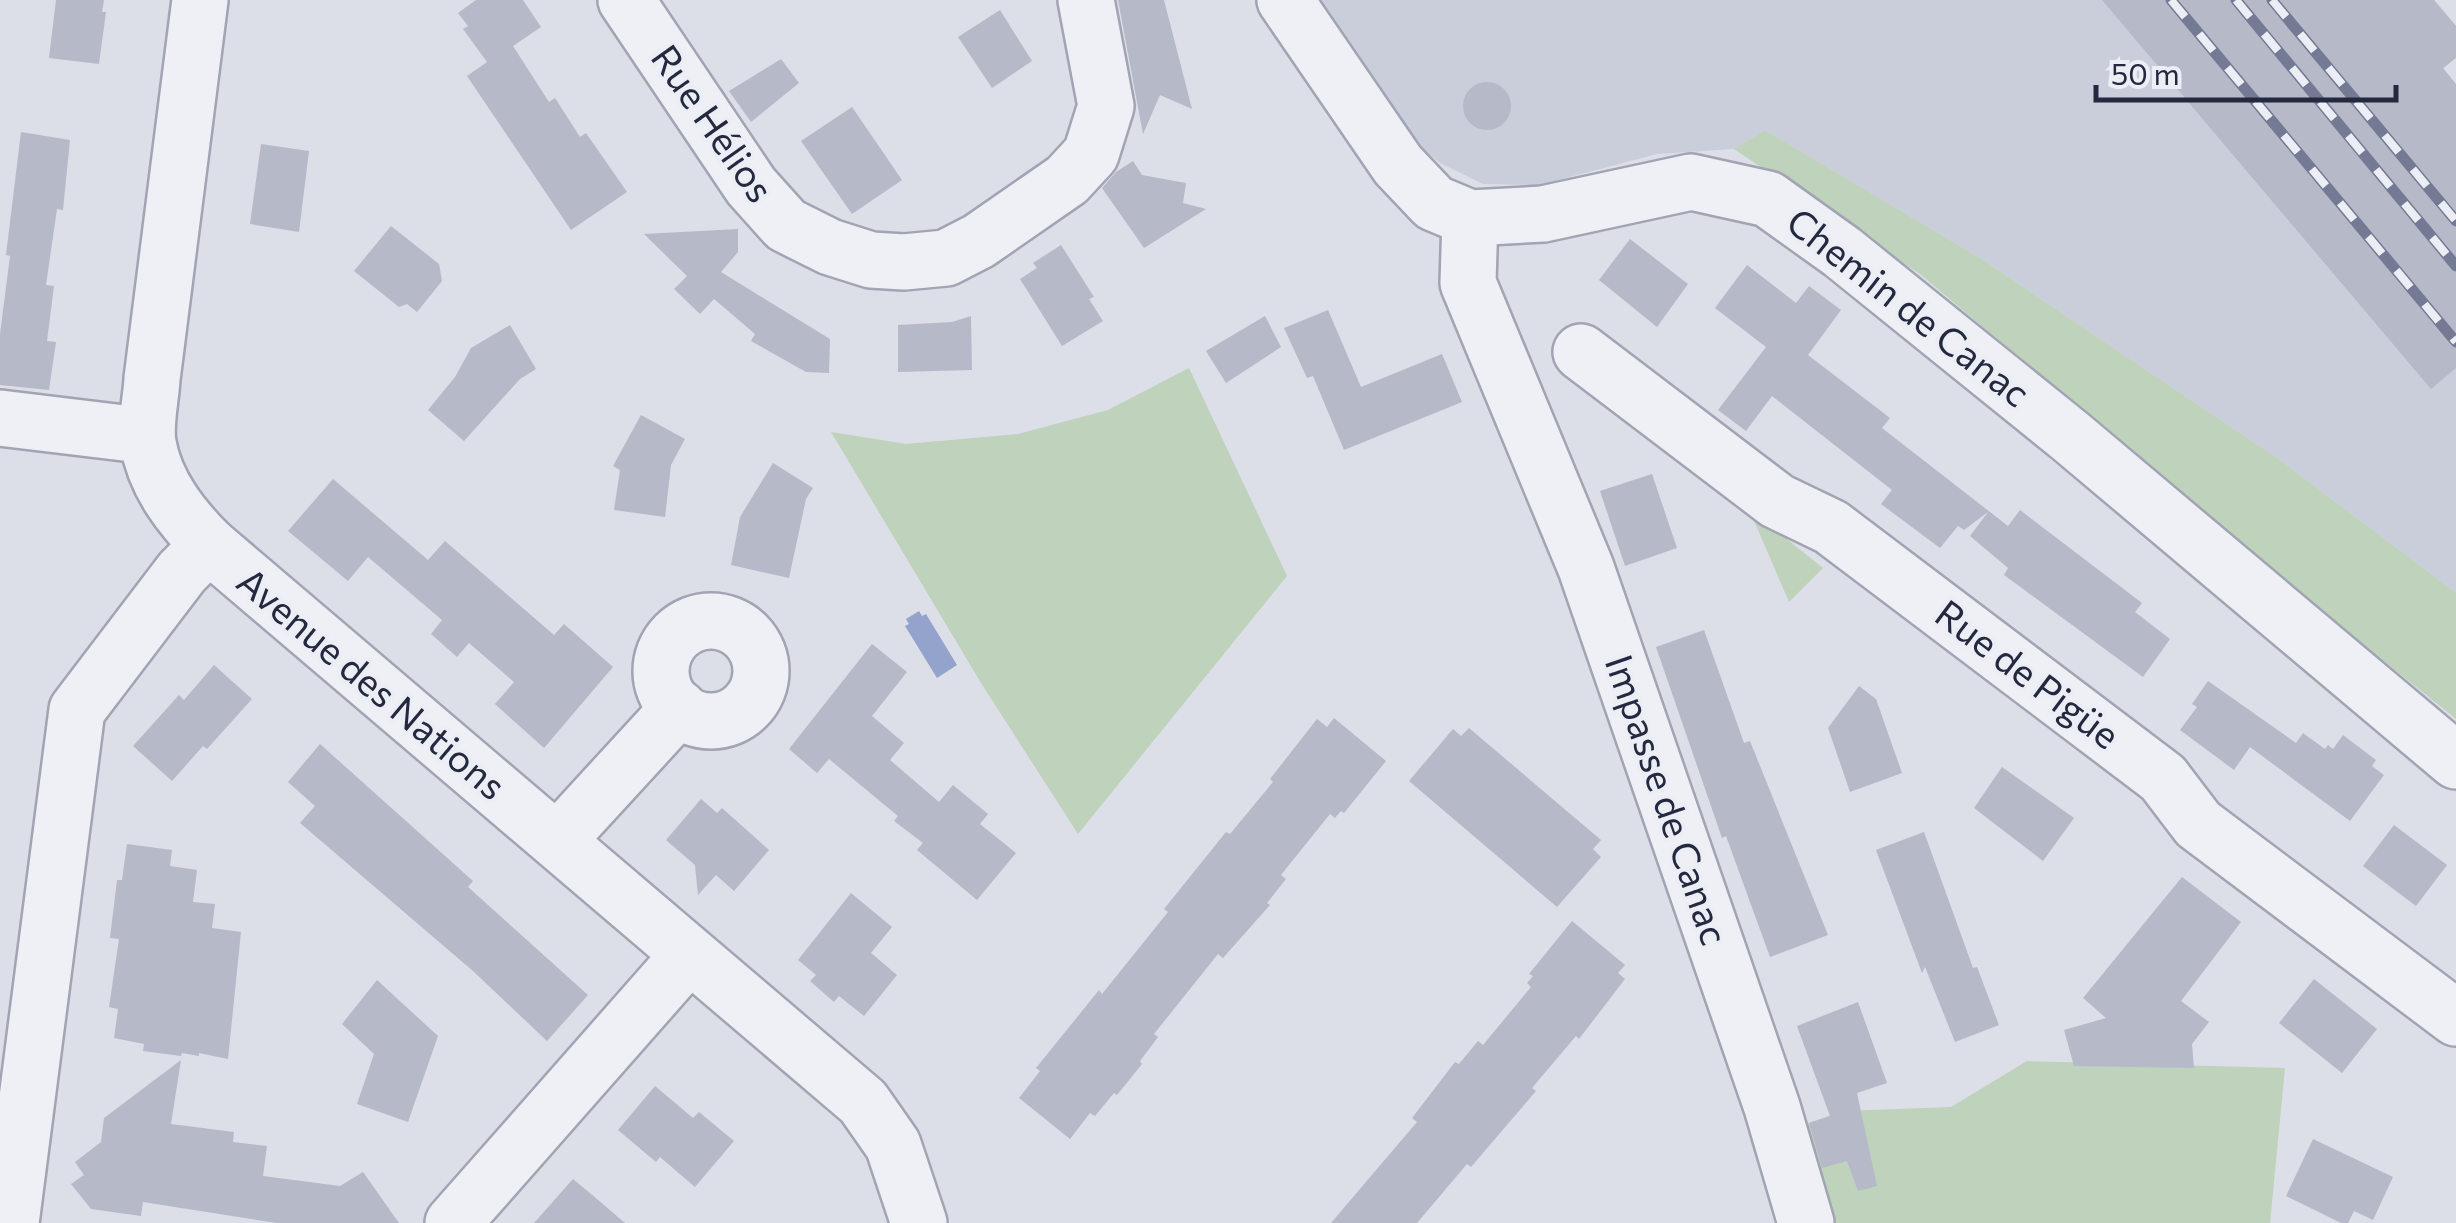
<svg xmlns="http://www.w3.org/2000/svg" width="2456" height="1223" viewBox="0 0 2456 1223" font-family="Commissioner,sans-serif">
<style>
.built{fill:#cacdda}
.green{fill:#bed2bc}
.water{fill:#93a3cb}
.building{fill:#b6b9c8}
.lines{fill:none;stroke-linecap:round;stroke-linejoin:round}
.minor-casing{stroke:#a1a4b2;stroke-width:60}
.minor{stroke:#eff0f6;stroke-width:55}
.rail-casing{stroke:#747a93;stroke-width:11}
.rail{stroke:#eceef5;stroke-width:8;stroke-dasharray:22;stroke-linecap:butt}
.labels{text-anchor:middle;stroke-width:8;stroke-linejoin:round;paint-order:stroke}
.street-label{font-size:38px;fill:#25293f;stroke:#eceef5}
</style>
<rect width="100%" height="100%" fill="#dcdee8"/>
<!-- built -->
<polygon class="built" points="1320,0 2434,0 2456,26 2456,57 2443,69 2456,84 2456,593 2283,462 1980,258 1765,130 1734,149 1657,154 1539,185 1483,184 1440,163 1399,129"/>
<!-- green -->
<g class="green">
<polygon points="1765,130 1980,258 2283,462 2456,593 2456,719 2273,572 1920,274 1734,149"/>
<polygon points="1189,368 1287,576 1078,834 981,683 831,432 906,444 1018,434 1108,410"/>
<polygon points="1749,509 1823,568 1789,602"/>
<polygon points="2027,1061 2285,1068 2270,1223 1829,1223 1803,1125 1843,1111 1951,1107"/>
</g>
<!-- water -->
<polygon class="water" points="919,611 922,616 926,614 957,665 937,678 905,626 909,624 906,619"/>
<!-- building -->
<g class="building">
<polygon points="56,0 104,0 102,12 106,12 99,64 49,58"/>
<polygon points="476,0 523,0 541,27 513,46 549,102 555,98 580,137 586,133 627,192 571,230 467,76 487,62 463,29 468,26 458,13"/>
<polygon points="1118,0 1164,0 1192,109 1160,95 1143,134"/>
<polygon points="2102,0 2434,0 2456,26 2456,58 2443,68 2456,84 2456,368 2431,389"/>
<polygon points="1000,10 1032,61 992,88 958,37"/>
<polygon points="781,59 799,83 751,122 729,91"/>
<circle cx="1487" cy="106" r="24"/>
<polygon points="852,107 902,180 852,214 801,141"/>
<polygon points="21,132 70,140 63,210 57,209 46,285 54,286 47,341 56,342 49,390 0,385 0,334 10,256 6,255"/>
<polygon points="261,144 309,151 299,232 250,224"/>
<polygon points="1133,161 1142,175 1186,183 1183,203 1206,209 1144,248 1102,188 1116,172"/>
<polygon points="391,226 439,264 442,281 417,312 407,304 399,307 354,271"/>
<polygon points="738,229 738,252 721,272 830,339 829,373 806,372 751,341 755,334 714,299 700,314 674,289 687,276 644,234"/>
<polygon points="1630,239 1688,284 1657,327 1599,280"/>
<polygon points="1061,245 1094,297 1089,299 1103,321 1062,346 1020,279 1037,268 1033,263"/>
<polygon points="1747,265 1796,303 1809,286 1841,310 1808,355 1890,418 1882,428 2008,526 2020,510 2142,603 2135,612 2170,639 2143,677 2004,575 2008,568 1970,536 1988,512 1964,530 1958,526 1940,548 1881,504 1892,490 1772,396 1746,431 1718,410 1766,347 1715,308"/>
<polygon points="1328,310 1361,387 1442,354 1462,402 1344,450 1313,376 1307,378 1284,328"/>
<polygon points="971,316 972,370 898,372 898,325 952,322"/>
<polygon points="1265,316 1281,347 1226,383 1206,351"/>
<polygon points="510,325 536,369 520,379 464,441 428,410 455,377 471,348"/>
<polygon points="641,415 685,439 671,465 665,517 614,510 620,470 613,466"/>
<polygon points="773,463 813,488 806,499 789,578 731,565 740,517"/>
<polygon points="1652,474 1677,548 1625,566 1600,491"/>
<polygon points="333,479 428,560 445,541 554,635 564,624 613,667 544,748 495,704 514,682 469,643 457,657 431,634 442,620 368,557 348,581 288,531"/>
<polygon points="1704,630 1744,743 1750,741 1828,935 1770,957 1726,836 1722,838 1656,647"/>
<polygon points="872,644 907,672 872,716 904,743 890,760 939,802 953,785 988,814 980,824 1016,853 977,900 917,850 923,843 894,821 898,816 829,759 817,773 789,749"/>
<polygon points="214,665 252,699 207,749 203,746 172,781 133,746 179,695 184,700"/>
<polygon points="2208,681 2296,743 2303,733 2325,749 2328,745 2333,749 2343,735 2376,760 2372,766 2384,775 2350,821 2250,747 2234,770 2180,730 2197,707 2192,704"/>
<polygon points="1859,686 1876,699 1902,773 1850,792 1828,728"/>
<polygon points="1334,718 1386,761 1344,813 1341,811 1335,818 1330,814 1281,875 1286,879 1267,903 1270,905 1223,958 1218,954 1154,1034 1158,1037 1140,1061 1142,1064 1117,1095 1114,1093 1095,1116 1090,1113 1070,1139 1019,1098 1040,1071 1036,1068 1099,990 1102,994 1168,912 1164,909 1226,832 1230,834 1273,782 1270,779 1317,719 1327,727"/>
<polygon points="1469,728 1601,840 1593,849 1601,857 1557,907 1409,781 1453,729 1461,736"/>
<polygon points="320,744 473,881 468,887 588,995 547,1041 473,971 300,823 315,806 288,782"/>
<polygon points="2002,767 2074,818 2043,861 1974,808"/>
<polygon points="701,799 717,813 722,808 769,850 734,891 716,875 698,895 695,865 666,840"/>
<polygon points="2394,825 2447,865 2416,906 2363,866"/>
<polygon points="1924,832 1973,968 1977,967 1999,1025 1955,1042 1925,967 1922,973 1876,850"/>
<polygon points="127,844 172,850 170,866 197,870 193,902 215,904 212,928 241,932 228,1059 199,1053 199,1056 182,1053 181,1056 143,1051 144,1044 114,1038 118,1009 109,1007 119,939 110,938 117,880 122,880"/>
<polygon points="2182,877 2241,922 2181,1001 2209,1022 2192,1044 2194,1068 2074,1066 2064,1030 2106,1018 2083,998"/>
<polygon points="851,893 892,927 871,953 897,975 864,1016 839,996 834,1002 810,981 816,975 798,960"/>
<polygon points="1572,921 1625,965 1618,973 1625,979 1579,1039 1576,1036 1532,1088 1536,1091 1471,1167 1467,1164 1417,1223 1331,1223 1417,1122 1412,1118 1455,1062 1459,1064 1478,1041 1483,1045 1531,987 1527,983 1533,976 1529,974"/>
<polygon points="2314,979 2377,1029 2342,1073 2279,1023"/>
<polygon points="377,980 438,1036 408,1122 357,1104 374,1054 342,1024"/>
<polygon points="1858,1002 1887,1083 1857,1093 1877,1186 1858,1191 1847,1161 1822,1168 1809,1123 1830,1116 1797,1026"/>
<polygon points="181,1060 171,1124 234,1132 233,1142 267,1146 263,1176 340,1186 363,1172 399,1223 277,1223 143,1202 141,1216 91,1209 71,1184 84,1175 75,1162 101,1142 104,1118"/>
<polygon points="655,1086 693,1118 699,1112 734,1141 695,1187 660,1157 656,1162 618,1130"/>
<polygon points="2313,1139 2393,1177 2373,1220 2354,1211 2348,1223 2341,1223 2286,1196"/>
<polygon points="573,1179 591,1194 625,1223 534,1223"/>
</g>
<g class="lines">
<defs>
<g id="minor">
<path d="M200 0 152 379C151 399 145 423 148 443 155 484 181 517 209 545L863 1102 893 1145 919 1223"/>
<polyline points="626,0 751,186 786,225 830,247 871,260 904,262 946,258 979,241 1067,180 1091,154 1106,106 1086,0"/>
<polyline points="1285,0 1398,165 1434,203 1470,218 1543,214 1691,182 1768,199 1842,252 2070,436 2456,761"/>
<polyline points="1470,218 1468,283 1586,568 1772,1107 1806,1223"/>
<polyline points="1581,352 1777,501 1831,527 2163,778 2198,824 2456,1018"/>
<polyline points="0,418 124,433"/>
<circle cx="711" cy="671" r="50"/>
<polyline points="557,841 679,708"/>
<polyline points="11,1223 77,710 182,572 209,545"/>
<polyline points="453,1223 689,955"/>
</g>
</defs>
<!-- minor casing -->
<use href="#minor" class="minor-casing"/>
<!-- minor -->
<use href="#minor" class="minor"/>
<defs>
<g id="rail">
<polyline points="2171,0 2456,342"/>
<polyline points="2236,0 2456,266"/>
<polyline points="2272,0 2456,221"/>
</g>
</defs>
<!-- rail casing -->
<use href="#rail" class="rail-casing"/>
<!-- rail -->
<use href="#rail" class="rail"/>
</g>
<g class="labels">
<!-- street labels -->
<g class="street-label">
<text transform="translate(712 124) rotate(55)" y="13">Rue Hélios</text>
<text transform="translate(1908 308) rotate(38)" y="13">Chemin de Canac</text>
<text transform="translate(2027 675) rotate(37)" y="13">Rue de Pigüe</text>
<text transform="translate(371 684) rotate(40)" y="13">Avenue des Nations</text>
<text transform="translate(1666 800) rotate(71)" y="13">Impasse de Canac</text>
</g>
</g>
<!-- scale -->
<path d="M2096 85v15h300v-15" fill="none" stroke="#25293f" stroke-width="5"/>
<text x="2111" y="85" font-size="30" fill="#25293f" stroke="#eceef5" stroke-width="8" paint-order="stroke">50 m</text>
</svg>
